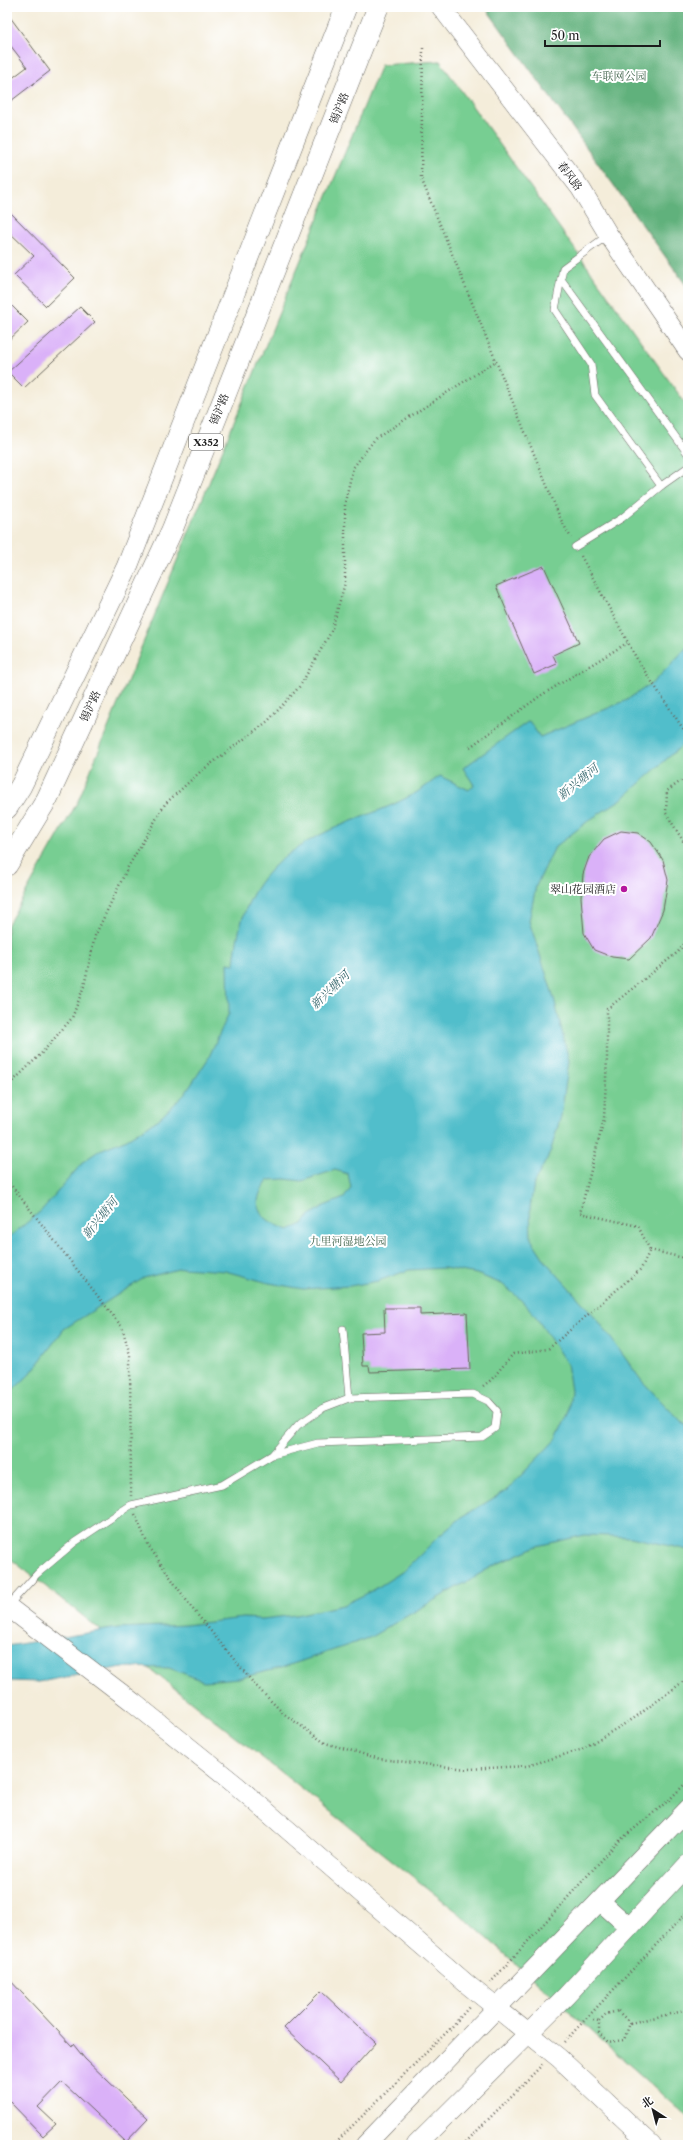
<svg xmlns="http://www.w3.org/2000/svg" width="695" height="2152" viewBox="0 0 695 2152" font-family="'Libre Caslon Text','Noto Serif SC',serif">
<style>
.green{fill:#77ce92;stroke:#4a7557}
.forest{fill:#61b17c;stroke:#3e664c}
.water{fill:#51becb;stroke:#366d74;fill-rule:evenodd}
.building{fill:#dab1f8}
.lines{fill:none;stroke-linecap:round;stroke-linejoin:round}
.lane-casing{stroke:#68655e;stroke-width:8}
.secondary-casing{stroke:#68655e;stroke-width:20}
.primary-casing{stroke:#68655e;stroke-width:22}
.path{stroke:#68655e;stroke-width:2.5;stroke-dasharray:1 3;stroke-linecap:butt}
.lane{stroke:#fff;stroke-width:7}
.secondary{stroke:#fff;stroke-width:19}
.primary{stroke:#fff;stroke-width:21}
.poi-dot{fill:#b5179e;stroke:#fff;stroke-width:1.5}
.labels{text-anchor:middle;stroke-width:4;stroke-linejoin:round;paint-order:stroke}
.shield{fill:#fff;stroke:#606060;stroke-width:1}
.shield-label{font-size:10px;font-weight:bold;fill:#1c1c1c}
.park-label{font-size:11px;fill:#40634b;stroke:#fff}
.street-label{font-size:11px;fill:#1c1c1c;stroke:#fff}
.poi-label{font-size:11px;fill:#1c1c1c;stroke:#fff;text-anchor:end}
.water-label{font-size:12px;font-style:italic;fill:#34656b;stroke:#fff}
</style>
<rect width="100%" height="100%" fill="#fff"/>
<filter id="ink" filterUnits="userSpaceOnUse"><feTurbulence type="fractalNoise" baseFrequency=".025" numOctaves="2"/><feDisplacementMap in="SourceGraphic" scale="8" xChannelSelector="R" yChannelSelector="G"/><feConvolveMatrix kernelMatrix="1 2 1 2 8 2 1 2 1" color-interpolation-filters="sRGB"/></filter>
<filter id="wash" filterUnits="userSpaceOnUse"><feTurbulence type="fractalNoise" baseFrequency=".012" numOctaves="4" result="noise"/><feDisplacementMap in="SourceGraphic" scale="16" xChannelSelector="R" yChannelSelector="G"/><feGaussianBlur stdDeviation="0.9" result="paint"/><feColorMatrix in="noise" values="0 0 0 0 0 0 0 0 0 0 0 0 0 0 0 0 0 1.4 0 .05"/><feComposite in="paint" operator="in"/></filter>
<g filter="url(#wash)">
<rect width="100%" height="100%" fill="#f4edda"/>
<!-- green -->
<polygon class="green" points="440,61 688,407 688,2117 460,1914 7,1556 7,926 78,801 381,65"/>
<!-- forest -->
<polygon class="forest" points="485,7 688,7 688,288"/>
<!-- water -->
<path class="water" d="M688 646V740L623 798 588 821 555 847 536 886 529 921 554 998 569 1061 561 1116 550 1153 534 1183 530 1208 531 1239 546 1262 597 1319 641 1380 681 1422 688 1426V1550L631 1537 585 1535 537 1546 495 1565 369 1638 281 1668 239 1678 204 1681 169 1668 123 1667 39 1682 7 1681V1646L118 1628 186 1625 243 1618 262 1619 296 1615 343 1605 372 1591 405 1570 438 1537 462 1517 507 1490 557 1438 568 1414 571 1391 567 1364 534 1314 519 1298 502 1284 477 1274 444 1268 409 1270 378 1281 350 1286 303 1289 269 1283 225 1271 182 1268 144 1278 64 1329 30 1374 7 1396V1239L41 1211 84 1161 100 1150 127 1139 159 1119 185 1094 208 1059 229 1013 228 963 234 964C240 897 265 861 326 832 353 819 383 811 410 796 420 791 430 783 440 776L469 790 474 785 463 768 529 721 540 737 625 701 654 682ZM335 1170 348 1174 351 1188 344 1198 324 1206 309 1216 303 1224 289 1230C262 1221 247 1207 268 1180L285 1179 302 1181Z"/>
<g id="blocks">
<!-- building -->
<g class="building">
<polygon points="7,13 50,71 7,104 7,82 27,67 7,41"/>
<polygon points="7,209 75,278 46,306 14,275 34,256 7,230"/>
<polygon points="7,301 28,322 7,342"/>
<polygon points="80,307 95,322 24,388 8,372"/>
<polygon points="544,566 579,643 553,655 557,664 534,674 496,586"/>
<polygon points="621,831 638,833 651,842 663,860 668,880 663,910 651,938 629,959 612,957 594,950 584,933 581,897 583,874 589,857 604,839"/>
<polygon points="384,1308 420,1308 420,1315 467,1313 470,1369 370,1372 369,1366 363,1366 361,1333 385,1332"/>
<polygon points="7,1977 72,2046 73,2044 85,2059 148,2119 126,2142 62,2082 38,2107 56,2124 43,2136 7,2099"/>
<polygon points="321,1991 376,2043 341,2082 284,2028"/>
</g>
</g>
</g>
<g filter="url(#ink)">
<use href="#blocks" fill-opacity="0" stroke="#68655e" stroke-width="1"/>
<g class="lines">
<defs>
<g id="lane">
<polyline points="608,235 563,268 555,310 591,364 595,395 661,486 688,467"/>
<polyline points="561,279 688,454"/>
<polyline points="575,547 622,518 661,486"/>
<polyline points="343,1329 349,1398"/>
<polyline points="8,1606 37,1574 75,1542 131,1505 222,1485 272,1455 318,1443 482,1437 495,1428 497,1411 488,1401 473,1394 349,1398 323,1408 298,1425 272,1455"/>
</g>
<g id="secondary">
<polyline points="441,7 581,189 608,234 688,351"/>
<polyline points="7,1606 134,1703 237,1786 468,1985 559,2058 652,2145"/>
<polyline points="600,1901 629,1927"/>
<polyline points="365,2145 688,1809"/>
<polyline points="416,2145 566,1996 688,1864"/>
</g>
<g id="primary">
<polyline points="7,808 21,786 127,567 346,7"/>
<polyline points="7,865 47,799 172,530 378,7"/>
</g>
</defs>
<!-- lane casing -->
<use href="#lane" class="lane-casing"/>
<!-- secondary casing -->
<use href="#secondary" class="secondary-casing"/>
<!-- primary casing -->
<use href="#primary" class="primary-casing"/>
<!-- path -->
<g class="path">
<polyline points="423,48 421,178 561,520 571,538"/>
<polyline points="581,556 638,661 688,736"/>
<polyline points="470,747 540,696 627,643"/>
<polyline points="688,776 667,791 666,813 688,849"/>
<polyline points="7,1087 41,1054 72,1018 84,986 95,936 128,867 165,804 200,772 268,721 300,686 331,632 345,583 345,502 353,468 375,439 496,361"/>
<polyline points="7,1180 122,1327 130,1355 131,1496"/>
<polyline points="650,1250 688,1259"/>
<polyline points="483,1386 491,1380 513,1354 548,1349 641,1269 650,1250 638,1226 580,1213 604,1119 607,1058 607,1009 678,952 688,939"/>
<polyline points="135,1514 148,1545 191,1607 255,1685 283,1713 325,1743 380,1759 467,1769 527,1766 580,1750 633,1719 688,1678"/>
<polyline points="490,1983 618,1842 669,1800 688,1781"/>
<polygon points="618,2011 630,2023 624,2040 608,2042 599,2033 599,2021 606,2014"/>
<polyline points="593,2020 599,2021"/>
<polyline points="630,2023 688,2010"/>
<polyline points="564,2042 688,1911"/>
<polyline points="333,2145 450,2029 470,2006"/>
<polyline points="463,2145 543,2064"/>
</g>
<!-- lane -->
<use href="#lane" class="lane"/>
<!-- secondary -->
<use href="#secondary" class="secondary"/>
<!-- primary -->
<use href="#primary" class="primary"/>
</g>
</g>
<!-- markers -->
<circle class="poi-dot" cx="624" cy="889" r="4"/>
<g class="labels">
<!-- shield labels -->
<rect class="shield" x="189" y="434" width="34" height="16" rx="3"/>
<g class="shield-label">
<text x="206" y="446">X352</text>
</g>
<!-- park labels -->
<g class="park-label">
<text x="619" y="80">车联网公园</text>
<text x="348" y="1245">九里河湿地公园</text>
</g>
<!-- street labels -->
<g class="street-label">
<text transform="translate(339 108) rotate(-68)" y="4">锡沪路</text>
<text transform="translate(570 176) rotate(53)" y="4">春风路</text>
<text transform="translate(219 409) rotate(-68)" y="4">锡沪路</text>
<text transform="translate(90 706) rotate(-65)" y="4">锡沪路</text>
</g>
<!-- poi labels -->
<g class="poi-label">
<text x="616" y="893">翠山花园酒店</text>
</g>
<!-- water labels -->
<g class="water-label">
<text transform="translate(578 782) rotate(-39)" y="4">新兴塘河</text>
<text transform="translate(330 990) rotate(-44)" y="4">新兴塘河</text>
<text transform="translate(100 1218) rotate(-51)" y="4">新兴塘河</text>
</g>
</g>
<!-- margin -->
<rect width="695" height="2152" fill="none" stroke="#fff" stroke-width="24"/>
<!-- north arrow -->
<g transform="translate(653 2110) rotate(324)" stroke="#ffffff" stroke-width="3" paint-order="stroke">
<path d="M0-3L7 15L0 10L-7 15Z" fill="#1c1c1c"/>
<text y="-6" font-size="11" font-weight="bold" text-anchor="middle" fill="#1c1c1c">北</text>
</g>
<!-- scale -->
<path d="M545 40v6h115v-6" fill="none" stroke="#1c1c1c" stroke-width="2"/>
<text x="551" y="40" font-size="12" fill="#1c1c1c" stroke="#ffffff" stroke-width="3" paint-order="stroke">50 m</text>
</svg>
